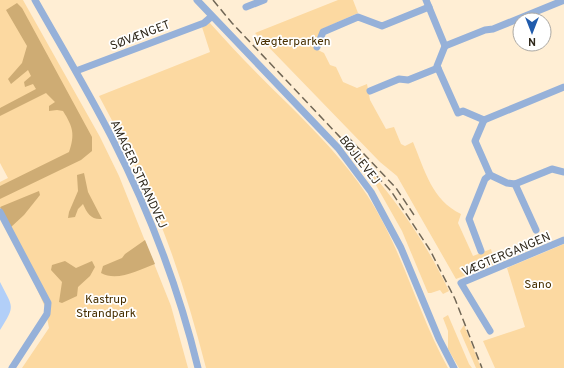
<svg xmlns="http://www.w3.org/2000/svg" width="564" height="368" viewBox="0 0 564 368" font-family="Overpass,sans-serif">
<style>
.green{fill:#fcd9a1}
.forest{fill:#ceac74}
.water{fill:#b2cff8}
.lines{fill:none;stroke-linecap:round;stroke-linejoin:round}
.minor{stroke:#96b1d9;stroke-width:7}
.rail{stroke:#716756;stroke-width:1.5;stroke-dasharray:8 4;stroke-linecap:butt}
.labels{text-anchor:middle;stroke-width:3.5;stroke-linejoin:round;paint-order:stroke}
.street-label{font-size:12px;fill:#2f281b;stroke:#fff}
.park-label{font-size:12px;fill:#483001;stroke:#fff}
</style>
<rect width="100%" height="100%" fill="#ffeed4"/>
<!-- green -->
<g class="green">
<polygon points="0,0 23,0 100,137 119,176 171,306 188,368 22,368 49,328 45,307 0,206 0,182 8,178 0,163"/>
<path d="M338 0H353L358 13 322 29 314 48 324 53 330 65 336 67 343 82 357 88 367 84 370 100 386 129 394 127 401 144 405 146 413 142C425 171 432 200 461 214L458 223 473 256 491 249 495 264 456 279 397 176 380 162 255 33Z"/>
<path d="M209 22C234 50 260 77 287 103 316 132 344 160 367 195 402 248 417 312 448 368H206C192 314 176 260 154 208 138 170 119 133 99 96L210 52 202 27Z"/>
<path d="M354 155H356C394 197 425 240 449 291L443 294 440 290 431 293H428L402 231 372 178Z"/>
<polygon points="564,244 564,368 495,368 483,341 525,327 507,268"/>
<polygon points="448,315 469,364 472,368 459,368 448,349 448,331 443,318"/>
<polygon points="464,325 481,368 476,368 460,331"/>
</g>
<!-- forest -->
<g class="forest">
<path d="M17 3 22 8 92 137V151L81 160 0 199V186L69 152C75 134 73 127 63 111L57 110 49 111V106L55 102 46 93 0 116V108L36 89 33 84 25 87 24 82 31 76 28 70 11 84 8 79 22 63 27 46 6 10Z"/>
<path d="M84 173 88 192 102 219C91 220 87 213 83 204L78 209 75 217 68 218 69 212 78 191 77 175Z"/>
<polygon points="39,191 40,195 24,215 10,228 0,207"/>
<path d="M145 240 155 264C139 270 117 282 101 273L103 266 122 258 125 254Z"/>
<polygon points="65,261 76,268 92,261 95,267 90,276 78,287 77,296 62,303 59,302 62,282 51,270 52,265"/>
</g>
<!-- water -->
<path class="water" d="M0 282C13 308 16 305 0 330Z"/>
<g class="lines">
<!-- minor -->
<g class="minor">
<path d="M35 0C61 46 88 91 112 138 149 211 179 289 198 368"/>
<polyline points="197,0 338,148 371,192 401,248 439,339 454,368"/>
<polyline points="426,0 445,46 485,30 493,29 562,1"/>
<polyline points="246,7 264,0"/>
<polyline points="445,46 437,66 458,113 463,111 484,120 475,141 490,175 507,183 515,184 552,169 564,172"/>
<polyline points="317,47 323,32 358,17 382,26 429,7"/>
<polyline points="76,71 204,23 211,17"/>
<polyline points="370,91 399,79 408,80 438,68"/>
<polyline points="484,120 564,87"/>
<polyline points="515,184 536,230"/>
<polyline points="0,212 48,303 47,314 12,368"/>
<polyline points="481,251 469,219 485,179 490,175"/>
<polyline points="490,331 461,283 564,240"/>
</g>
<!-- rail -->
<g class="rail">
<polyline points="213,0 232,23 391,191 430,250 455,299 482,368"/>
<polyline points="347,136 396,188 414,215"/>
</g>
</g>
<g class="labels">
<!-- street labels -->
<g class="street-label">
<text transform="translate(140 35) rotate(-21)" y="4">SØVÆNGET</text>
<text transform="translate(360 160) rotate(52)" y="4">BØJLEVEJ</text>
<text transform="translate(139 174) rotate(65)" y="4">AMAGER STRANDVEJ</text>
<text transform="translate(506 254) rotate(-23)" y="4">VÆGTERGANGEN</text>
</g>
<!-- park labels -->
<g class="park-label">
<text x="292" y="45">Vægterparken</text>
<text x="538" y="288">Sano</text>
<text x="106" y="303">Kastrup<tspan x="106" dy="14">Strandpark</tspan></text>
</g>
</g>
<!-- north arrow -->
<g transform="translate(532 32) rotate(180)"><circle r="19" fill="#ffffff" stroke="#aca9a4"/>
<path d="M0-3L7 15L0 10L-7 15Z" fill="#205bac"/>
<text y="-6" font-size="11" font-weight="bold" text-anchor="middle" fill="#2f281b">N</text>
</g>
</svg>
